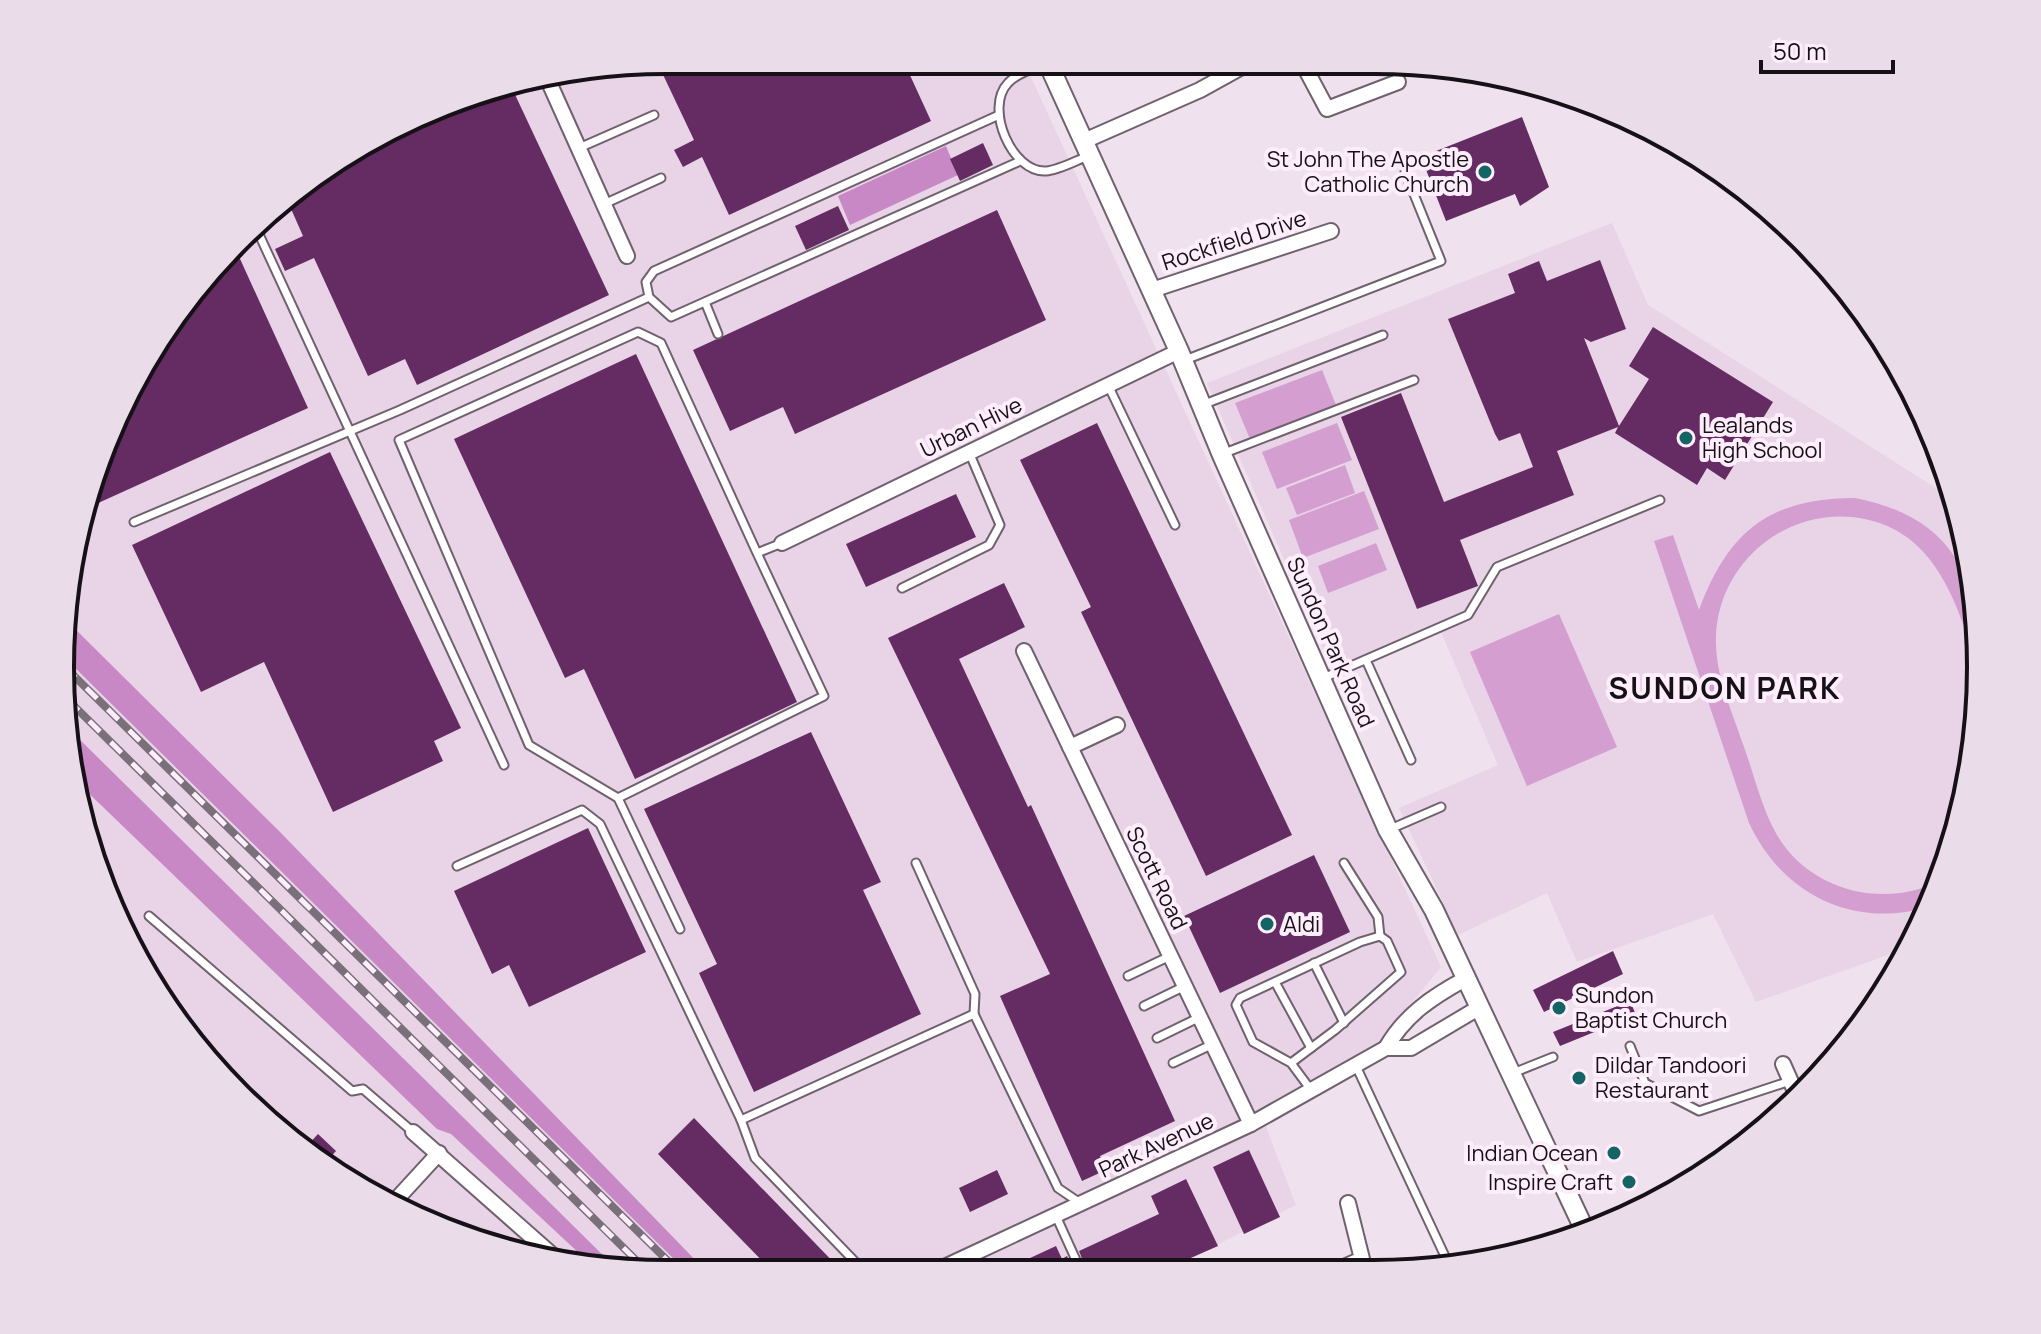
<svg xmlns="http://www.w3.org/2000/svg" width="2041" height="1334" viewBox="0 0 2041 1334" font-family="Manrope,sans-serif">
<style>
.built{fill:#e9d3e7}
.green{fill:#d49ed1}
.forest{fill:#c888c5}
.building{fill:#652c63}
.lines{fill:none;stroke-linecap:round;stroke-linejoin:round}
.service-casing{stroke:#6f616e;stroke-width:11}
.minor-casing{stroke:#6f616e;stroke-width:18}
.tertiary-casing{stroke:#6f616e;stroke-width:22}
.service{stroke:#fff;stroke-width:7}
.minor{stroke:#fff;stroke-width:14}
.tertiary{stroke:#fff;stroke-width:18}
.rail-casing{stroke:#7a7079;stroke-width:8}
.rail{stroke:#feeefc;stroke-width:5;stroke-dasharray:15;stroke-linecap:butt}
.poi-dot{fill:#146465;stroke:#feeefc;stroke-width:3}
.labels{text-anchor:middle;stroke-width:8;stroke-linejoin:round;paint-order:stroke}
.poi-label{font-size:22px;fill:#161116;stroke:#feeefc;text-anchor:start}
.street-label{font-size:22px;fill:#161116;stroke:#feeefc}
.district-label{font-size:30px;font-weight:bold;letter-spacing:2px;fill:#161116;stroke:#feeefc}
.rim{fill:none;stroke:#161116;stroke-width:4}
</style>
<rect width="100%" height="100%" fill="#f0e1ef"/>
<!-- built -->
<g class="built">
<polygon points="667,60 1024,62 1441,967 1381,1041 1261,1114 1296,1205 1163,1272 588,1269 434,1228 267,1124 142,971 81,824 61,628 92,471 185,298 329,163 472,92"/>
<polygon points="1612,223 1648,305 1945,494 1960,509 1980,627 1976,746 1949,862 1910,947 1756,1002 1713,914 1577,962 1547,893 1458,935 1399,808 1498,765 1441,632 1335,676 1207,383"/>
</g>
<!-- green -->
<g class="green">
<polygon points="1322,370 1336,405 1250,439 1235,403"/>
<polygon points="1337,423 1352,460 1277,489 1262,452"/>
<polygon points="1345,465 1355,493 1297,515 1286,488"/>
<polygon points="1364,491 1379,529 1303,558 1289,520"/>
<path d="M1855 498C1951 517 1981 575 1978 668 1956 601 1935 526 1852 517 1777 510 1713 572 1716 645 1717 681 1734 716 1745 750 1755 778 1762 809 1777 835 1810 891 1883 909 1940 881L1928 907C1853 929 1782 894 1749 823L1654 541 1673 535 1699 610C1728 532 1769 498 1855 498Z"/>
<polygon points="1376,543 1387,570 1328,593 1318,566"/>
<polygon points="1559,614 1617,747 1527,786 1470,652"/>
</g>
<!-- forest -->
<g class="forest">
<polygon points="946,146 958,175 850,225 838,196"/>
<polygon points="63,617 281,833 704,1269 684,1269 64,657"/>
<polygon points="71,731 617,1269 596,1269 451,1134 437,1129 76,781"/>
</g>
<!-- building -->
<g class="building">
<polygon points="667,60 932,62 909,73 931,121 729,215 702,157 683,167 674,150 694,140 657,62"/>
<polygon points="511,86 609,295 417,385 405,359 368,376 314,258 285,271 275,249 303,236 288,202 329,163 472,92"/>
<polygon points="1522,117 1549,187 1520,206 1515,194 1446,221 1421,157"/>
<polygon points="983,143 993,165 960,181 950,159"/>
<polygon points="838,206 849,230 806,250 795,226"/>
<polygon points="997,210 1046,320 795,434 783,407 730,431 693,350"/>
<polygon points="236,250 308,408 96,504 89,489 92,471 185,298"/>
<polygon points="1600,260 1626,329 1591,342 1584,338 1619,426 1649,379 1629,366 1653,327 1773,402 1725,480 1707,468 1697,485 1615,433 1618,427 1557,451 1574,495 1460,540 1478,586 1417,609 1341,417 1401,393 1444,502 1533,467 1520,433 1499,441 1495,434 1448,319 1515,293 1508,274 1539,261 1547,281"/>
<polygon points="636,354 797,702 635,779 584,669 565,678 454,439"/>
<polygon points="1097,423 1292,835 1206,876 1081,612 1091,607 1020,460"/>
<polygon points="330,452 461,728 434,741 443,761 333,812 264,662 201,692 132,545"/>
<polygon points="956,494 976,537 866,587 846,544"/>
<polygon points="1004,583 1025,627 959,659 1028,807 1031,805 1175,1121 1100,1156 1106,1170 1082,1181 1000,996 1050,974 888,638"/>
<polygon points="811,732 881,882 863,890 921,1014 754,1092 699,973 717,964 644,809"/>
<polygon points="588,828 646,952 529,1007 509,965 492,974 454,891"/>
<polygon points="1314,855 1350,932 1220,993 1184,916"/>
<polygon points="1613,951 1623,974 1544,1012 1533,990"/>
<polygon points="1630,1001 1636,1015 1560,1046 1553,1032"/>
<polygon points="694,1118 841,1270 771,1270 658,1154"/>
<polygon points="318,1134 336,1151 327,1161 305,1148"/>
<polygon points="1249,1150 1280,1217 1244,1234 1213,1167"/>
<polygon points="997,1170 1008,1194 970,1212 959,1188"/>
<polygon points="1186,1179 1218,1246 1159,1272 1087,1271 1079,1251 1159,1214 1151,1196"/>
<polygon points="1056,1246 1062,1259 1067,1256 1074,1271 1002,1271"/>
</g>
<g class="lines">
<defs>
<g id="service">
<path d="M1048 63C1036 67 1017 73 1008 83 984 108 1012 173 1046 171 1059 170 1075 161 1088 156"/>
<polyline points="940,65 946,62"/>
<polyline points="999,115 654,271 646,282 649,297 671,317 1018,162"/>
<polyline points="579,148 654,115"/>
<polyline points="604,204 661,178"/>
<polyline points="257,230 504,765"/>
<polyline points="705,302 718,334"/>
<polyline points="1185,360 1441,261 1405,172"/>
<polyline points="1108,385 1175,525"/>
<polyline points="1202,405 1383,335"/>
<polyline points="1222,454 1414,380"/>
<polyline points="134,522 400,410 649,297"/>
<polyline points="757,553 824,696 618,798 529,745 399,440 638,332 661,343 757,553 782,543"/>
<polyline points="902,588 989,545 1000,525 969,452"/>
<polyline points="1366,660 1411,760"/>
<polyline points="1321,679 1468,615 1497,567 1660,500"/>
<polyline points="618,798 680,929"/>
<polyline points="1388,830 1441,807"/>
<polyline points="916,863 975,994 974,1014"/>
<polyline points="1344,863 1378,917 1380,936"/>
<polyline points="457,866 582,810 600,824 741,1120"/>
<polyline points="149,916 352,1091 363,1089 413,1132"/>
<polyline points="1314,963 1344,1023"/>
<polyline points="1128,976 1170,956"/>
<polyline points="1275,982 1311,1048"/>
<polyline points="1144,1006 1185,986"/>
<polyline points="1157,1038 1200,1017"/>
<polyline points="1630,1046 1645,1083 1699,1111 1790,1081"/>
<polyline points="1173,1063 1213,1044"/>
<polyline points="1291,1063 1335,1030 1401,972 1387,941 1380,936 1360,942 1240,998 1236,1005 1253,1042 1291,1063 1311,1090"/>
<polyline points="1356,1066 1450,1267"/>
<polyline points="1513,1073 1553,1057"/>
<polyline points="1056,1216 1081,1271"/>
<polyline points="1362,1259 1374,1273"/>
<polyline points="863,1270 755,1158 741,1120 974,1014 1058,1188 1080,1203"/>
</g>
<g id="minor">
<polyline points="1303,64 1327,109 1398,82"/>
<polyline points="548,80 627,256"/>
<polyline points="1084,141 1200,90 1247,64"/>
<polyline points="1152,290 1331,231"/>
<polyline points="782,543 1179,351"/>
<polyline points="1024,651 1251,1124"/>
<polyline points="1070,747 1117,725"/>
<path d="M1386 1048C1405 1015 1432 997 1465 979"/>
<polyline points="1783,1064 1798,1098"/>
<polyline points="413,1132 559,1261"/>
<polyline points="394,1202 439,1153"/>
<polyline points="938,1270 1251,1124 1386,1048 1411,1048 1480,1007"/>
<polyline points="1333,1272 1362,1259 1348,1203"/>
</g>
<polyline id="tertiary" points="1048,63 1179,351 1222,455 1388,830 1434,910 1586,1233"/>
</defs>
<!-- service casing -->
<use href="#service" class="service-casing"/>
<!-- minor casing -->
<use href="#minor" class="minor-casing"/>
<!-- tertiary casing -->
<use href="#tertiary" class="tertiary-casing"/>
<!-- service -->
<use href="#service" class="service"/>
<!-- minor -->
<use href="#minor" class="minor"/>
<!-- tertiary -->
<use href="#tertiary" class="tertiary"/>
<defs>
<g id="rail">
<polyline points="65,667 676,1269"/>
<polyline points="68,700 645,1269"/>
</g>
</defs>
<!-- rail casing -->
<use href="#rail" class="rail-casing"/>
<!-- rail -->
<use href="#rail" class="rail"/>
</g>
<!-- markers -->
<g class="poi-dot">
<circle cx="1485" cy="172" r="8"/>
<circle cx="1686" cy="438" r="8"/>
<circle cx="1267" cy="924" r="8"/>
<circle cx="1559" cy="1008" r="8"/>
<circle cx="1579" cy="1078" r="8"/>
<circle cx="1614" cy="1153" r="8"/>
<circle cx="1629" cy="1182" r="8"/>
</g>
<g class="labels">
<!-- poi labels -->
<g class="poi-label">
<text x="1469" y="167" text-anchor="end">St John The Apostle<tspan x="1469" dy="25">Catholic Church</tspan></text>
<text x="1702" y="433">Lealands<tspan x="1702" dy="25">High School</tspan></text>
<text x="1283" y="932">Aldi</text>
<text x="1575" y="1003">Sundon<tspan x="1575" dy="25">Baptist Church</tspan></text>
<text x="1595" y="1073">Dildar Tandoori<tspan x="1595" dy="25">Restaurant</tspan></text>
<text x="1598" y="1161" text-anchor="end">Indian Ocean</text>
<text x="1613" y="1190" text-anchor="end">Inspire Craft</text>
</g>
<!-- street labels -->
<g class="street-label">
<text transform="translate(1234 240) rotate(-18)" y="8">Rockfield Drive</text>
<text transform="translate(971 427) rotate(-26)" y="8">Urban Hive</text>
<text transform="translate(1331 642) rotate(66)" y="8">Sundon Park Road</text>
<text transform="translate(1157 878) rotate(64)" y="8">Scott Road</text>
<text transform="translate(1156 1145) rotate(-25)" y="8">Park Avenue</text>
</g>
<!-- district labels -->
<g class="district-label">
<text x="1725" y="699">SUNDON PARK</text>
</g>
</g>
<!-- crop -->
<path d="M0 0H2041V1334H0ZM667 74H1374A593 593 0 0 1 1967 667V667A593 593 0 0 1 1374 1260H667A593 593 0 0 1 74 667V667A593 593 0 0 1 667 74Z" fill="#ebdcea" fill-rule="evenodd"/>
<path class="rim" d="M667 74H1374A593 593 0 0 1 1967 667V667A593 593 0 0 1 1374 1260H667A593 593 0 0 1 74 667V667A593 593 0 0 1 667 74Z"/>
<!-- scale -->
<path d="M1761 60v12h132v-12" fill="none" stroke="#161116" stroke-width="4"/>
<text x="1773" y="60" font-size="24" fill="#161116" stroke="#feeefc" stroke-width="6" paint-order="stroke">50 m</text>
</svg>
